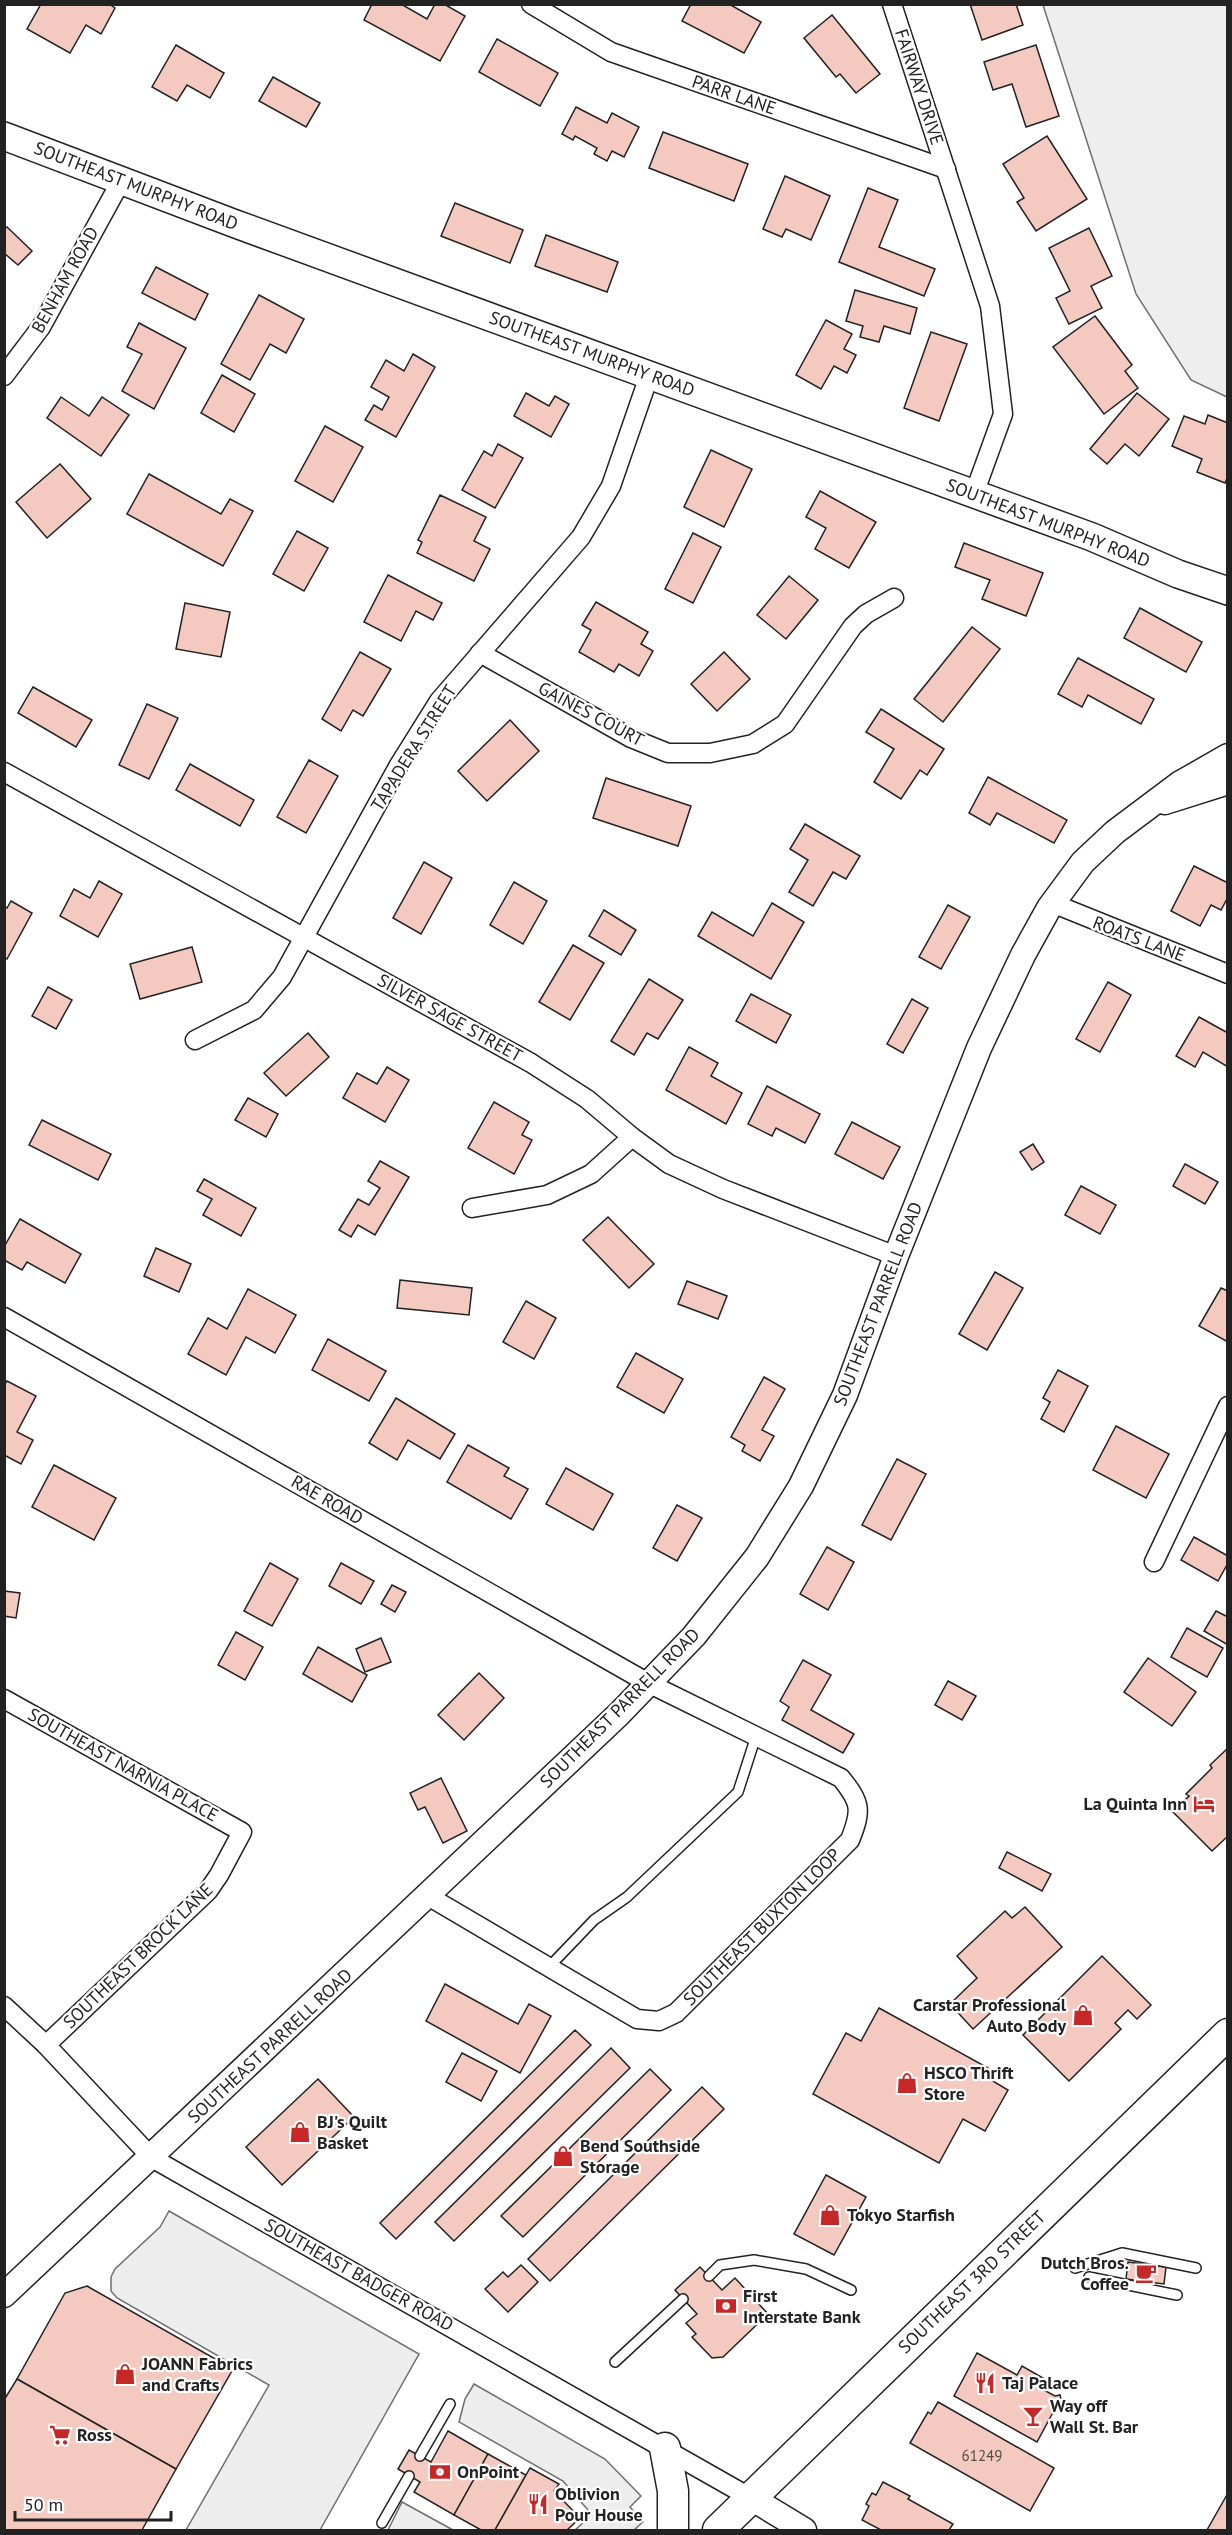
<svg xmlns="http://www.w3.org/2000/svg" width="1232" height="2535" viewBox="0 0 1232 2535" font-family="'PT Sans',sans-serif">
<style>
.green{fill:#eee;stroke:#6f6f6f;stroke-width:1.5}
.parking{fill:#ededed;stroke:#6f6f6f;stroke-width:1.5}
.building{fill:#f3c9c0;stroke:#222;stroke-width:1.5}
.lines{fill:none;stroke-linecap:round;stroke-linejoin:round}
.service-casing{stroke:#222;stroke-width:12}
.minor-casing{stroke:#222;stroke-width:21}
.tertiary-casing{stroke:#222;stroke-width:27}
.secondary-casing{stroke:#222;stroke-width:30}
.primary-casing{stroke:#222;stroke-width:33}
.service{stroke:#fff;stroke-width:9}
.minor{stroke:#fff;stroke-width:18}
.tertiary{stroke:#fff;stroke-width:24}
.secondary{stroke:#fff;stroke-width:27}
.primary{stroke:#fff;stroke-width:30}
.labels{text-anchor:middle;stroke-width:4.5;stroke-linejoin:round;paint-order:stroke}
.number-label{font-size:15px;fill:#564c4a}
.street-label{font-size:18px;fill:#222;stroke:#fff}
.poi-label{font-size:18px;font-weight:bold;fill:#222;stroke:#fff;text-anchor:start}
</style>
<rect width="100%" height="100%" fill="#fff"/>
<!-- green -->
<polygon class="green" points="1043,5 1227,5 1227,397 1191,380 1136,294"/>
<!-- parking -->
<g class="parking">
<polygon points="169,2211 419,2354 320,2530 186,2530 269,2385 117,2298 111,2291 111,2277 115,2269 160,2227"/>
<polygon points="474,2384 605,2459 641,2496 630,2507 643,2522 634,2530 575,2530 586,2520 588,2510 563,2481 459,2422 465,2399"/>
<polygon points="402,2502 453,2530 388,2530"/>
</g>
<!-- building -->
<g class="building">
<polygon points="41,4 109,4 115,8 101,34 86,25 70,53 27,29"/>
<polygon points="372,4 401,4 427,19 435,4 444,4 465,16 440,61 364,20"/>
<polygon points="691,4 729,4 761,22 744,53 682,21"/>
<polygon points="970,4 1016,4 1023,25 982,40"/>
<polygon points="832,15 880,74 856,93 840,74 836,77 804,38"/>
<polygon points="497,39 558,73 540,106 479,72"/>
<polygon points="176,45 224,73 210,98 187,85 177,101 152,87"/>
<polygon points="1036,45 1059,116 1026,127 1012,84 993,90 984,62"/>
<polygon points="273,77 320,103 306,127 259,101"/>
<polygon points="576,107 607,123 612,113 639,127 624,157 612,151 607,161 594,154 597,148 575,136 573,140 562,134"/>
<polygon points="663,132 748,164 734,201 649,168"/>
<polygon points="1047,136 1087,199 1036,231 1017,202 1024,198 1003,164"/>
<polygon points="785,176 830,196 811,240 786,229 782,237 763,229"/>
<polygon points="868,188 898,200 879,247 935,269 924,296 839,262"/>
<polygon points="455,203 523,230 510,263 441,236"/>
<polygon points="7,227 32,251 18,265 4,253 4,229"/>
<polygon points="1089,228 1112,276 1091,286 1102,308 1069,324 1056,298 1070,291 1049,248"/>
<polygon points="546,235 618,262 607,292 535,266"/>
<polygon points="156,267 208,294 195,320 142,293"/>
<polygon points="855,290 917,308 910,334 884,326 879,342 860,337 863,326 846,321"/>
<polygon points="259,295 304,319 286,353 270,344 250,380 221,364"/>
<polygon points="1095,316 1132,365 1125,371 1138,388 1104,414 1053,347"/>
<polygon points="826,320 852,334 844,349 856,355 847,373 834,366 821,389 796,375"/>
<polygon points="139,323 186,348 154,409 122,391 142,354 127,347"/>
<polygon points="931,332 967,344 939,421 904,408"/>
<polygon points="413,354 435,367 396,437 365,420 374,405 382,410 389,397 371,387 386,360 404,371"/>
<polygon points="222,375 255,394 234,432 201,413"/>
<polygon points="526,393 549,406 555,396 569,404 551,437 514,416"/>
<polygon points="1137,393 1169,419 1139,456 1125,444 1107,464 1090,449"/>
<polygon points="61,397 89,416 102,397 129,415 101,456 47,418"/>
<polygon points="1208,415 1228,423 1228,476 1225,483 1197,472 1202,459 1172,446 1184,416 1205,424"/>
<polygon points="325,426 363,447 333,502 295,481"/>
<polygon points="498,444 523,458 495,508 462,490 484,451 492,456"/>
<polygon points="711,450 752,469 724,527 684,507"/>
<polygon points="60,464 91,499 47,538 16,502"/>
<polygon points="149,474 221,514 230,499 253,511 223,566 127,514"/>
<polygon points="820,491 876,522 849,568 815,549 826,528 806,517"/>
<polygon points="440,495 486,517 474,541 490,549 474,581 417,553 422,542 418,540"/>
<polygon points="297,531 328,548 304,591 273,574"/>
<polygon points="693,533 721,547 693,603 665,589"/>
<polygon points="964,543 1043,573 1026,616 982,599 990,580 955,567"/>
<polygon points="388,575 442,603 433,620 416,611 401,641 364,622"/>
<polygon points="789,576 818,600 786,639 757,615"/>
<polygon points="596,602 648,632 641,644 653,651 639,676 619,664 614,672 579,652 591,630 582,625"/>
<polygon points="185,603 230,612 221,657 176,649"/>
<polygon points="1140,608 1202,642 1186,672 1124,638"/>
<polygon points="972,627 1000,649 943,722 914,699"/>
<polygon points="360,652 391,669 363,716 353,710 341,731 322,719"/>
<polygon points="724,652 750,679 717,711 691,684"/>
<polygon points="1078,658 1154,699 1141,724 1088,695 1082,707 1058,694"/>
<polygon points="33,687 92,720 76,747 18,713"/>
<polygon points="147,704 178,718 149,779 119,765"/>
<polygon points="881,709 944,749 927,775 920,770 901,799 874,782 894,749 866,732"/>
<polygon points="510,720 539,751 487,801 458,771"/>
<polygon points="309,760 338,776 306,833 277,817"/>
<polygon points="190,764 254,800 240,826 176,790"/>
<polygon points="988,777 1067,820 1054,843 997,813 990,825 969,813"/>
<polygon points="606,778 691,806 678,846 593,818"/>
<polygon points="805,824 860,856 846,879 833,872 813,906 789,892 808,860 790,849"/>
<polygon points="424,862 452,878 421,934 393,918"/>
<polygon points="1194,866 1228,883 1228,897 1221,910 1211,905 1200,926 1171,911"/>
<polygon points="99,881 122,894 98,937 60,916 74,889 90,898"/>
<polygon points="514,882 547,901 523,944 490,925"/>
<polygon points="11,901 32,913 7,959 4,957 4,906 7,908"/>
<polygon points="772,903 804,922 771,979 698,936 712,912 753,936"/>
<polygon points="948,905 970,917 941,969 919,957"/>
<polygon points="604,910 636,930 621,955 589,936"/>
<polygon points="573,945 604,963 570,1020 539,1002"/>
<polygon points="192,947 202,982 140,999 130,964"/>
<polygon points="649,979 683,1000 658,1039 647,1033 634,1055 611,1041"/>
<polygon points="1108,982 1131,995 1100,1052 1076,1039"/>
<polygon points="48,987 72,1000 56,1029 32,1016"/>
<polygon points="751,994 791,1015 776,1043 736,1021"/>
<polygon points="912,999 928,1008 903,1053 887,1044"/>
<polygon points="1199,1017 1228,1033 1228,1067 1203,1052 1195,1067 1176,1056"/>
<polygon points="308,1033 329,1057 286,1096 264,1073"/>
<polygon points="689,1047 718,1063 711,1076 742,1093 726,1124 666,1090"/>
<polygon points="387,1067 409,1080 385,1122 343,1098 357,1073 377,1084"/>
<polygon points="767,1086 820,1114 805,1143 776,1128 772,1136 748,1124"/>
<polygon points="248,1098 278,1114 266,1137 235,1120"/>
<polygon points="494,1102 529,1122 522,1135 532,1140 514,1174 468,1148"/>
<polygon points="42,1120 111,1154 98,1180 29,1145"/>
<polygon points="852,1122 900,1147 883,1179 835,1154"/>
<polygon points="1033,1144 1044,1162 1032,1170 1020,1152"/>
<polygon points="380,1161 409,1177 375,1235 358,1225 351,1237 339,1230 358,1199 369,1205 380,1188 368,1181"/>
<polygon points="1185,1164 1218,1182 1205,1204 1173,1186"/>
<polygon points="204,1179 256,1208 241,1236 203,1215 212,1199 197,1191"/>
<polygon points="1081,1186 1116,1205 1100,1234 1065,1215"/>
<polygon points="608,1217 654,1264 629,1288 583,1240"/>
<polygon points="20,1219 81,1254 65,1283 27,1262 22,1270 4,1260 4,1247"/>
<polygon points="156,1248 191,1264 179,1292 144,1276"/>
<polygon points="995,1272 1023,1288 987,1350 959,1334"/>
<polygon points="400,1280 472,1288 469,1315 397,1308"/>
<polygon points="687,1281 727,1296 718,1319 678,1304"/>
<polygon points="1221,1288 1228,1291 1228,1342 1199,1326"/>
<polygon points="248,1289 296,1315 275,1353 246,1337 226,1375 188,1354 208,1318 227,1329"/>
<polygon points="526,1301 556,1318 534,1359 503,1342"/>
<polygon points="328,1339 386,1371 369,1401 312,1370"/>
<polygon points="636,1353 683,1379 664,1413 617,1387"/>
<polygon points="1058,1370 1088,1386 1064,1432 1041,1419 1050,1402 1043,1398"/>
<polygon points="764,1377 785,1389 762,1430 774,1436 760,1461 742,1451 745,1445 731,1437"/>
<polygon points="7,1381 36,1396 17,1432 33,1440 21,1464 4,1455 4,1385"/>
<polygon points="396,1398 455,1434 440,1459 408,1440 397,1460 369,1443"/>
<polygon points="1116,1426 1169,1454 1146,1498 1093,1470"/>
<polygon points="468,1445 509,1468 504,1476 528,1489 511,1519 447,1482"/>
<polygon points="897,1459 926,1474 891,1540 862,1525"/>
<polygon points="54,1465 116,1498 94,1540 32,1507"/>
<polygon points="566,1468 613,1494 593,1530 546,1504"/>
<polygon points="677,1505 702,1518 677,1561 653,1548"/>
<polygon points="1194,1537 1228,1556 1228,1563 1218,1581 1181,1560"/>
<polygon points="827,1547 854,1562 828,1610 800,1594"/>
<polygon points="270,1563 298,1579 272,1626 244,1611"/>
<polygon points="341,1563 374,1581 361,1604 329,1586"/>
<polygon points="392,1585 406,1592 395,1612 381,1604"/>
<polygon points="4,1591 20,1593 16,1618 4,1616"/>
<polygon points="1216,1611 1228,1617 1228,1645 1204,1631"/>
<polygon points="1187,1628 1223,1648 1207,1677 1171,1657"/>
<polygon points="236,1632 263,1647 245,1680 218,1665"/>
<polygon points="381,1638 391,1662 365,1672 356,1649"/>
<polygon points="318,1647 367,1675 352,1702 303,1674"/>
<polygon points="1148,1658 1196,1692 1172,1726 1124,1692"/>
<polygon points="803,1660 831,1675 811,1710 854,1734 843,1753 782,1720 789,1707 780,1701"/>
<polygon points="479,1673 504,1698 464,1740 438,1715"/>
<polygon points="948,1681 976,1696 962,1720 935,1705"/>
<polygon points="1228,1748 1228,1836 1212,1851 1173,1812 1189,1796 1186,1794 1212,1768 1210,1765"/>
<polygon points="441,1778 467,1831 443,1843 425,1807 418,1810 410,1793"/>
<polygon points="1007,1852 1051,1874 1042,1891 999,1868"/>
<polygon points="1025,1907 1062,1947 973,2029 950,2004 977,1978 957,1956 1005,1911 1012,1918"/>
<polygon points="1102,1956 1151,2005 1137,2019 1128,2010 1115,2023 1121,2029 1069,2081 1023,2035"/>
<polygon points="445,1984 518,2024 529,2004 551,2016 520,2073 426,2021"/>
<polygon points="879,2008 990,2069 986,2077 1008,2090 985,2131 963,2119 939,2163 813,2094 846,2033 861,2041"/>
<polygon points="575,2030 591,2045 396,2239 380,2223"/>
<polygon points="611,2048 630,2068 454,2241 435,2222"/>
<polygon points="462,2053 497,2071 481,2101 446,2082"/>
<polygon points="650,2069 671,2090 523,2237 501,2216"/>
<polygon points="318,2079 354,2117 282,2185 246,2147"/>
<polygon points="702,2087 724,2109 550,2281 528,2259"/>
<polygon points="826,2175 866,2197 834,2255 794,2234"/>
<polygon points="1128,2262 1166,2267 1164,2284 1126,2279"/>
<polygon points="521,2265 538,2282 508,2312 485,2289 503,2272 508,2277"/>
<polygon points="700,2267 722,2290 735,2278 768,2314 723,2357 712,2358 692,2337 696,2334 686,2323 697,2314 675,2290"/>
<polygon points="87,2286 233,2369 176,2469 17,2379 65,2293"/>
<polygon points="977,2353 1017,2375 1022,2366 1043,2378 1038,2387 1055,2396 1060,2395 1062,2403 1057,2405 1037,2442 954,2396"/>
<polygon points="17,2379 176,2469 142,2530 4,2530 4,2400"/>
<polygon points="938,2402 1054,2468 1030,2511 910,2443 928,2412 931,2414"/>
<polygon points="448,2431 488,2454 454,2515 414,2492 420,2482 398,2469 409,2450 431,2462"/>
<polygon points="488,2454 526,2475 495,2530 481,2530 454,2515"/>
<polygon points="530,2468 559,2484 554,2491 580,2518 567,2530 495,2530"/>
<polygon points="883,2482 910,2496 908,2499 953,2524 949,2530 881,2530 862,2520 869,2506 866,2504 872,2493 876,2495"/>
<polygon points="1228,2493 1228,2530 1207,2530"/>
</g>
<g class="lines">
<defs>
<g id="service">
<polyline points="549,1967 594,1920 627,1897 738,1792 756,1736"/>
<polyline points="1075,2268 1122,2253 1196,2268"/>
<polyline points="709,2276 720,2265 754,2260 806,2269 851,2290"/>
<polyline points="1089,2277 1177,2295"/>
<polyline points="615,2362 683,2299"/>
<polyline points="420,2456 450,2404"/>
<polyline points="382,2523 409,2476"/>
</g>
<g id="minor">
<polyline points="531,4 611,52 946,169"/>
<polyline points="892,4 990,306 1003,414 974,494"/>
<polyline points="4,376 41,327 121,181"/>
<polyline points="480,653 631,738 668,753 710,753 753,744 785,724 853,626 866,614 894,598"/>
<polyline points="4,772 531,1063 587,1099 632,1137 669,1164 723,1189 896,1256"/>
<polyline points="1052,903 1228,974"/>
<polyline points="195,1040 254,1010 282,977 399,765 439,701 581,537 611,486 649,376"/>
<polyline points="472,1208 547,1195 591,1174 632,1137"/>
<path d="M4 1317 650 1684 841 1778C861 1803 862 1810 850 1840L676 2013 659 2021 637 2019 428 1896"/>
<polyline points="1154,1562 1228,1406"/>
<polyline points="4,1699 242,1832 219,1875 208,1891 46,2045"/>
<polyline points="4,2006 46,2045 152,2158 751,2498"/>
</g>
<g id="tertiary">
<polyline points="1165,802 1228,782"/>
<polyline points="4,2295 619,1714 694,1636 757,1557 801,1486 845,1395 896,1256 979,1048 1023,955 1049,908 1083,862 1115,832 1179,784 1228,756"/>
<polyline points="751,2498 804,2530"/>
</g>
<polyline id="secondary" points="4,136 233,223 1092,537 1178,574 1228,591"/>
<g id="primary">
<polyline points="665,2448 673,2491 673,2530"/>
<polyline points="718,2530 1228,2034"/>
</g>
</defs>
<!-- service casing -->
<use href="#service" class="service-casing"/>
<!-- minor casing -->
<use href="#minor" class="minor-casing"/>
<!-- tertiary casing -->
<use href="#tertiary" class="tertiary-casing"/>
<!-- secondary casing -->
<use href="#secondary" class="secondary-casing"/>
<!-- primary casing -->
<use href="#primary" class="primary-casing"/>
<!-- service -->
<use href="#service" class="service"/>
<!-- minor -->
<use href="#minor" class="minor"/>
<!-- tertiary -->
<use href="#tertiary" class="tertiary"/>
<!-- secondary -->
<use href="#secondary" class="secondary"/>
<!-- primary -->
<use href="#primary" class="primary"/>
</g>
<!-- icons -->
<defs>
<symbol id="hotel-bare" viewBox="-9 -9 18 18"><path d="M-6-4.5h1.5V1H6V5H4.5V3h-9V5H-6ZM-4 0a1.8 1.8 0 1 1 3.6 0ZM.5 0V-2.5h3Q6-2.5 6 0Z" fill="#c62828" stroke="#fff" stroke-width="2.5" paint-order="stroke"/></symbol>
<symbol id="shop-bare" viewBox="-9 -9 18 18"><path d="M-5-2.5h2.3a2.7 3.5 0 0 1 5.4 0H5L5.5 6h-11ZM-1.5-2.5h3a1.5 2.3 0 0 0-3 0Z" fill="#c62828" stroke="#fff" stroke-width="2.5" paint-order="stroke"/></symbol>
<symbol id="cafe-bare" viewBox="-9 -9 18 18"><path d="M-5.5-4.5H6V0H3Q3 3.5 0 3.5H-2.5Q-5.5 3.5-5.5 0ZM3-3.2v2h1.7v-2ZM-6 4.5H4V6H-6Z" fill="#c62828" stroke="#fff" stroke-width="2.5" paint-order="stroke"/></symbol>
<symbol id="bank-bare" viewBox="-9 -9 18 18"><path d="M-6-4H6V4H-6ZM0-2.3a2.3 2.3 0 1 0 0 4.6a2.3 2.3 0 1 0 0-4.6Z" fill="#c62828" stroke="#fff" stroke-width="2.5" paint-order="stroke"/></symbol>
<symbol id="restaurant-bare" viewBox="-9 -9 18 18"><path d="M-5-6h1v4h1v-4h1v4h1v-4h1v5L-1.5 .5V6h-2V.5L-5-1ZM5-6V6H3V1.5H1.5Q1.5-4 5-6Z" fill="#c62828" stroke="#fff" stroke-width="2.5" paint-order="stroke"/></symbol>
<symbol id="bar-bare" viewBox="-9 -9 18 18"><path d="M-6-5H6L.8 .8V4.5H3.5V6h-7V4.5H-.8V.8Z" fill="#c62828" stroke="#fff" stroke-width="2.5" paint-order="stroke"/></symbol>
<symbol id="supermarket-bare" viewBox="-9 -9 18 18"><path d="M-6-5.5h2.5l.6 2H6L4.5 2H-2.5L-4.4-4H-6ZM-1.5 3.2a1.3 1.3 0 1 0 .1 0ZM3 3.2a1.3 1.3 0 1 0 .1 0Z" fill="#c62828" stroke="#fff" stroke-width="2.5" paint-order="stroke"/></symbol>
</defs>
<g fill-rule="evenodd">
<use href="#hotel-bare" x="1189" y="1789" width="30" height="30"/>
<use href="#shop-bare" x="1068" y="2000" width="30" height="30"/>
<use href="#shop-bare" x="892" y="2068" width="30" height="30"/>
<use href="#shop-bare" x="285" y="2117" width="30" height="30"/>
<use href="#shop-bare" x="548" y="2141" width="30" height="30"/>
<use href="#shop-bare" x="815" y="2200" width="30" height="30"/>
<use href="#cafe-bare" x="1131" y="2258" width="30" height="30"/>
<use href="#bank-bare" x="711" y="2291" width="30" height="30"/>
<use href="#shop-bare" x="110" y="2359" width="30" height="30"/>
<use href="#restaurant-bare" x="970" y="2368" width="30" height="30"/>
<use href="#bar-bare" x="1018" y="2401" width="30" height="30"/>
<use href="#supermarket-bare" x="45" y="2420" width="30" height="30"/>
<use href="#bank-bare" x="425" y="2457" width="30" height="30"/>
<use href="#restaurant-bare" x="523" y="2489" width="30" height="30"/>
</g>
<g class="labels">
<!-- number labels -->
<g class="number-label">
<text x="982" y="2461">61249</text>
</g>
<!-- street labels -->
<g class="street-label">
<text transform="translate(919 87) rotate(72)" y="6">FAIRWAY DRIVE</text>
<text transform="translate(734 95) rotate(19)" y="6">PARR LANE</text>
<text transform="translate(136 186) rotate(21)" y="6">SOUTHEAST MURPHY ROAD</text>
<text transform="translate(65 280) rotate(-61)" y="6">BENHAM ROAD</text>
<text transform="translate(592 354) rotate(20)" y="6">SOUTHEAST MURPHY ROAD</text>
<text transform="translate(1048 523) rotate(21)" y="6">SOUTHEAST MURPHY ROAD</text>
<text transform="translate(591 714) rotate(28)" y="6">GAINES COURT</text>
<text transform="translate(414 748) rotate(-58)" y="6">TAPADERA STREET</text>
<text transform="translate(1139 939) rotate(21)" y="6">ROATS LANE</text>
<text transform="translate(450 1018) rotate(29)" y="6">SILVER SAGE STREET</text>
<text transform="translate(878 1304) rotate(-69)" y="6">SOUTHEAST PARRELL ROAD</text>
<text transform="translate(327 1500) rotate(30)" y="6">RAE ROAD</text>
<text transform="translate(620 1708) rotate(-45)" y="6">SOUTHEAST PARRELL ROAD</text>
<text transform="translate(123 1765) rotate(29)" y="6">SOUTHEAST NARNIA PLACE</text>
<text transform="translate(762 1927) rotate(-45)" y="6">SOUTHEAST BUXTON LOOP</text>
<text transform="translate(138 1956) rotate(-44)" y="6">SOUTHEAST BROCK LANE</text>
<text transform="translate(270 2046) rotate(-43)" y="6">SOUTHEAST PARRELL ROAD</text>
<text transform="translate(359 2275) rotate(29)" y="6">SOUTHEAST BADGER ROAD</text>
<text transform="translate(972 2282) rotate(-44)" y="6">SOUTHEAST 3RD STREET</text>
</g>
<!-- poi labels -->
<g class="poi-label">
<text x="1187" y="1810" text-anchor="end">La Quinta Inn</text>
<text x="1066" y="2011" text-anchor="end">Carstar Professional<tspan x="1066" dy="21">Auto Body</tspan></text>
<text x="924" y="2079">HSCO Thrift<tspan x="924" dy="21">Store</tspan></text>
<text x="317" y="2128">BJ's Quilt<tspan x="317" dy="21">Basket</tspan></text>
<text x="580" y="2152">Bend Southside<tspan x="580" dy="21">Storage</tspan></text>
<text x="847" y="2221">Tokyo Starfish</text>
<text x="1129" y="2269" text-anchor="end">Dutch Bros.<tspan x="1129" dy="21">Coffee</tspan></text>
<text x="743" y="2302">First<tspan x="743" dy="21">Interstate Bank</tspan></text>
<text x="142" y="2370">JOANN Fabrics<tspan x="142" dy="21">and Crafts</tspan></text>
<text x="1002" y="2389">Taj Palace</text>
<text x="1050" y="2412">Way off<tspan x="1050" dy="21">Wall St. Bar</tspan></text>
<text x="77" y="2441">Ross</text>
<text x="457" y="2478">OnPoint</text>
<text x="555" y="2500">Oblivion<tspan x="555" dy="21">Pour House</tspan></text>
</g>
</g>
<!-- border -->
<rect width="1232" height="2535" fill="none" stroke="#222222" stroke-width="12"/>
<!-- scale -->
<path d="M15 2511v9h156v-9" fill="none" stroke="#222222" stroke-width="3"/>
<text x="24" y="2511" font-size="18" fill="#222222" stroke="#ffffff" stroke-width="4.5" paint-order="stroke">50 m</text>
</svg>
